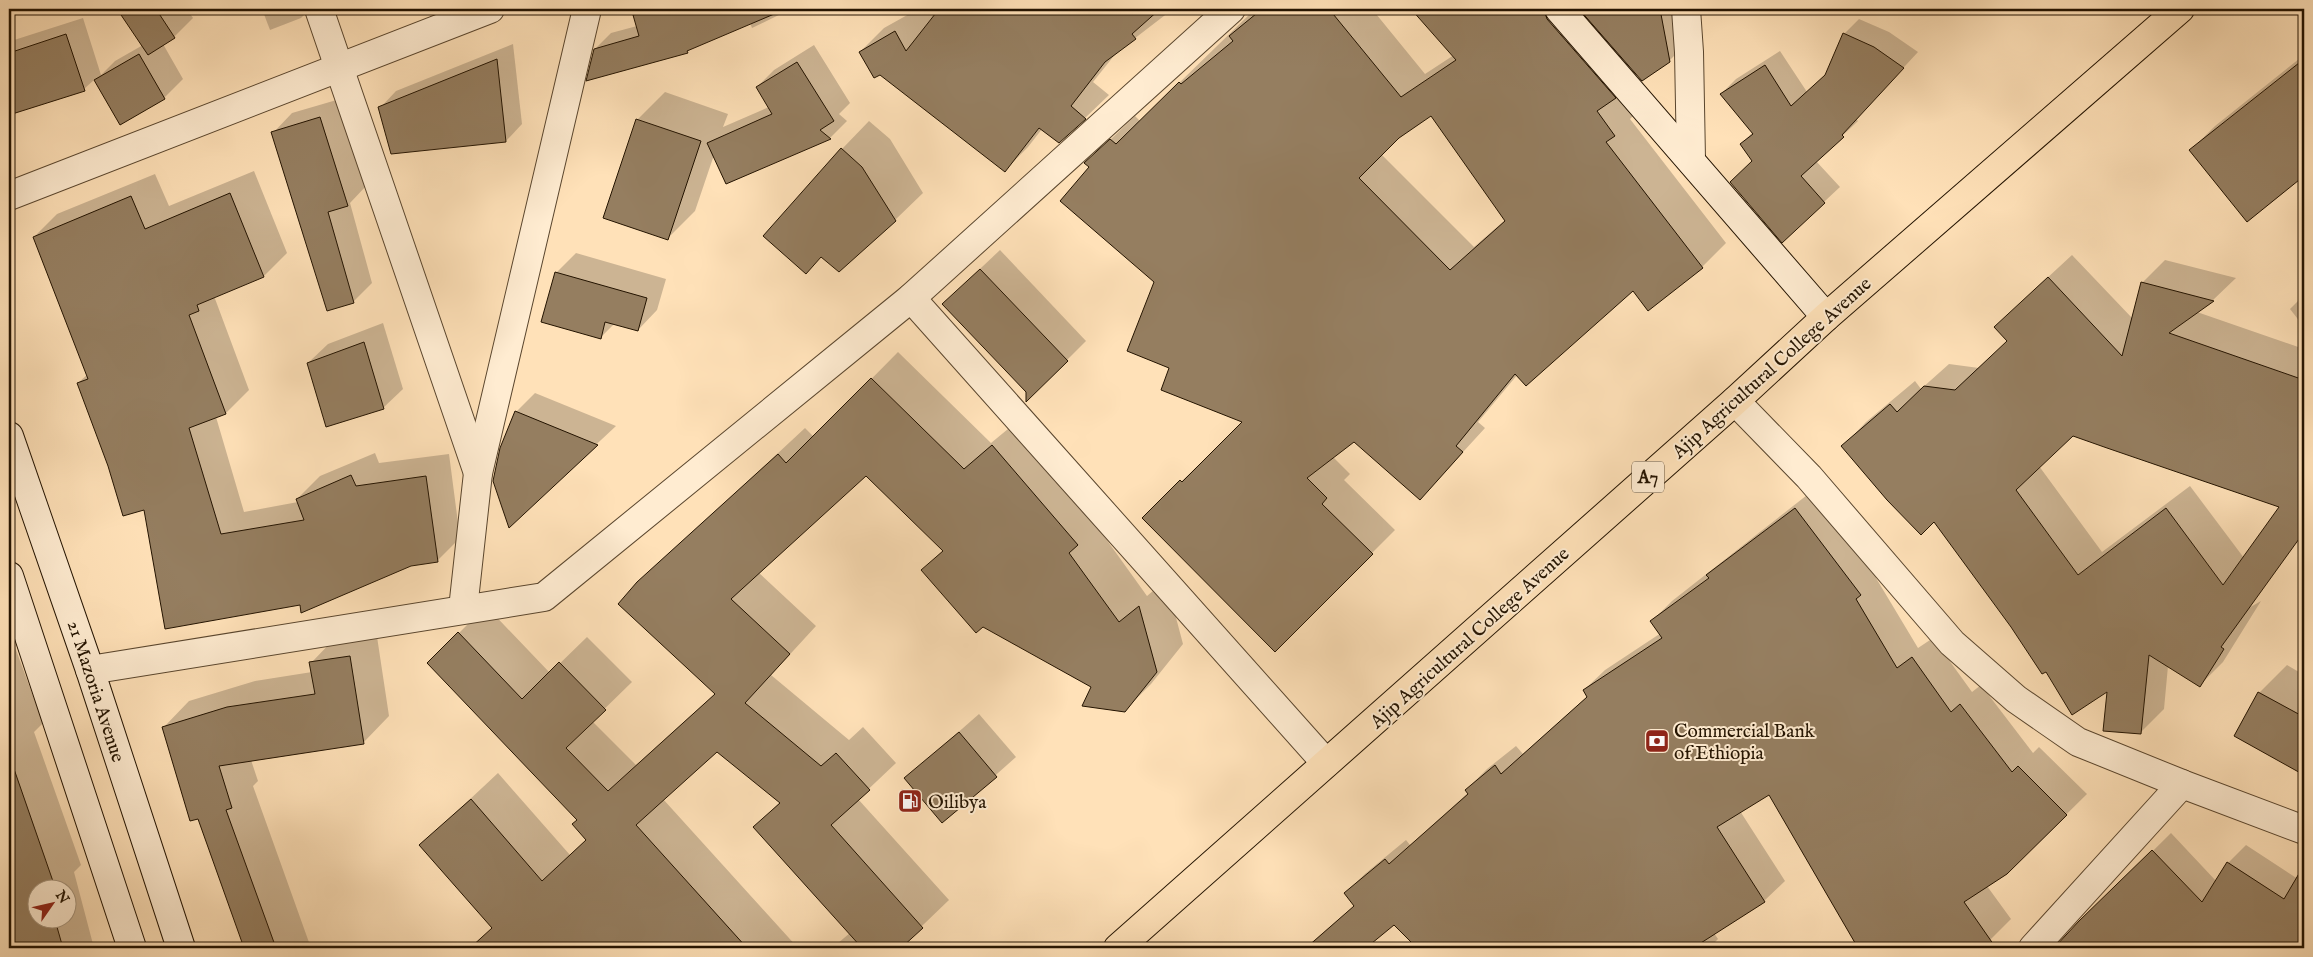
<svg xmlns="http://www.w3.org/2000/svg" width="2313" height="957" viewBox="0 0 2313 957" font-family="'IM FELL English',serif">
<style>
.shadow{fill:#0003;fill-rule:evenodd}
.building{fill:#957e60;stroke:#231300;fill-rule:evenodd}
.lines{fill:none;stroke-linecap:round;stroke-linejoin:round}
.street-casing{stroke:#5a462e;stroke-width:30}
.secondary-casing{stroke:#231300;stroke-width:30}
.primary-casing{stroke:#231300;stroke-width:30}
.street{stroke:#ffecd1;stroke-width:28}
.secondary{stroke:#ffecd1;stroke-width:28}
.primary{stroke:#ffe1b8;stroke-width:28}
.labels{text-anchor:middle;stroke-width:4;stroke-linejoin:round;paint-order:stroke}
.shield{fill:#ffecd1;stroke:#65543f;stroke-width:1}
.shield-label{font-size:18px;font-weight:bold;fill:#231300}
.street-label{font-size:19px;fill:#231300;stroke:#ffecd1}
.poi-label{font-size:19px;fill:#231300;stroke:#ffecd1;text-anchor:start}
</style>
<rect width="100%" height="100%" fill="#ffe1b8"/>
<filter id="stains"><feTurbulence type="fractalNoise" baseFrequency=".004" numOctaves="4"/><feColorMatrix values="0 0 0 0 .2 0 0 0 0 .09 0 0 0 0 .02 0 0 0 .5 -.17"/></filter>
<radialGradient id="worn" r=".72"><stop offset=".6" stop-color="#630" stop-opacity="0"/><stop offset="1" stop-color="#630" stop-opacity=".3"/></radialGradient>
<!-- shadow -->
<g class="shadow">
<polygon points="128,9 204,9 191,15 193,18 174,37 163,44 183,79 164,98 120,123 95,79 84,89 14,112 9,117 9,44 11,41 83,18 101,75 115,61 143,45"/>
<polygon points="262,9 310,9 301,18 270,30"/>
<polygon points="641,9 791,9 752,28 750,23 692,48 687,52 595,49 611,33 637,26 634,15"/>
<polygon points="918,9 1173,9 1117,52 1093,82 1109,95 1085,118 1059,142 1042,129 1028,147 1005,170 860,52 884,28"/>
<path d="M1255 9H1372L1425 74 1454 55 1413 9H1694L1698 32 1669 61 1638 74 1622 90 1638 111 1630 119 1726 243 1702 267 1648 309 1633 289 1518 374 1478 422 1485 428 1420 499 1354 440 1333 457 1350 474 1344 480 1395 530 1275 650 1149 512 1244 422 1171 368 1155 282 1091 167 1086 163 1135 116 1140 121ZM1432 115 1505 220 1474 247 1381 154 1399 136Z"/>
<polygon points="1702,9 1732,9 1729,11 1703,14"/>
<polygon points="1859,19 1889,32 1918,52 1856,119 1858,121 1816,161 1840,187 1782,241 1753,160 1741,144 1753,132 1721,94 1736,79 1780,51 1807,92 1827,73 1844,34"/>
<polygon points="513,44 522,124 506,141 380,108 396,91"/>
<polygon points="814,45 850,103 839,114 847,121 830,138 727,183 714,155 695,211 667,239 637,120 665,92 728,114 723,127 769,107 757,87 774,70"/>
<polygon points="2304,55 2304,189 2297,180 2191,150 2215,126"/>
<polygon points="340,99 367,185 350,203 372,283 353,302 273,133 292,113"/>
<polygon points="869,121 890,139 923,193 895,220 822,256 806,272 765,236 842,149"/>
<polygon points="254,171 287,253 264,276 214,296 249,390 226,413 216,417 244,512 298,502 297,499 320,476 375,453 379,463 449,454 460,538 437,561 411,565 301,604 145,509 110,466 78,383 88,374 34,237 57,214 155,174 169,206"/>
<polygon points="1000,250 1086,341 1067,360 963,285"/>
<polygon points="576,253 666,279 657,310 638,330 614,324 600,338 557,272"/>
<path d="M2072 255 2133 319 2142 283 2165 260 2236 278 2213 300 2197 312 2304 349V532L2233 617 2261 601 2223 662 2200 685 2168 666 2164 709 2140 733 2108 690 2046 670 1934 520 1843 446 1866 422 1915 381 1921 389 1949 364 1979 368 2008 341 2019 304ZM2073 435 2281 507 2244 558 2190 486 2102 552 2039 466Z"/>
<polygon points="2304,295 2304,327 2290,309"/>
<polygon points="383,323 403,389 383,408 308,363 328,344"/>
<polygon points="898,352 991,443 1020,419 1147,596 1166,580 1183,644 1151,684 1124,711 1093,687 923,570 943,550 866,474 758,572 816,626 771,675 849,740 863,727 896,763 858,799 949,900 899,948 832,948 850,933 755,827 780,802 717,750 663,799 798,948 687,948 675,936 662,948 499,948 486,935 493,928 421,845 498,773 570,855 587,839 578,820 456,636 486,606 550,673 587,637 632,682 592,721 636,765 716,693 638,583 805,428 814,437"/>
<polygon points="535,393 616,426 509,526 516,412"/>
<polygon points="1816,488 1880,574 1876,578 1918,648 1933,638 1972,692 1981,685 2033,753 2039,747 2087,794 2006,874 1987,886 2011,919 1990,940 1979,948 1859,948 1770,793 1740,811 1785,881 1764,901 1714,933 1718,939 1709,948 1419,948 1395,923 1371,943 1376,948 1305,948 1355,905 1345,893 1366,873 1406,840 1410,845 1469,792 1466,790 1487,769 1516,746 1523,754 1588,696 1584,690 1605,670 1661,633 1652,621 1672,601"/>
<polygon points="376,630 389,716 363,743 251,760 258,781 253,786 311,948 246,948 199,817 163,728 189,701 255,681 312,672 311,663 337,636"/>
<path d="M9 631 43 723 34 732 81 865 74 872 94 948H9ZM38 890H68V920H38Z"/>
<polygon points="2287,665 2304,675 2304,773 2236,735 2259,693"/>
<polygon points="979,714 1016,757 943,822 906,778"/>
<polygon points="2171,833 2217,882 2228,863 2246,845 2301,881 2304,878 2304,948 2050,948 2061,942"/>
</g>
<!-- building -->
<g class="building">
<polygon points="117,9 156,9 175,38 148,55"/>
<polygon points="653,9 786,9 687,51 688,53 586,81 594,49 639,36 633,15"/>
<polygon points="939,9 1160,9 1132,34 1136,39 1105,62 1071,106 1086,119 1059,143 1039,128 1005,172 880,75 874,78 859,52 895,31 906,51"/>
<path d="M1262 9H1329L1401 97 1456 60 1411 9H1544L1547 19 1616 98 1597 111 1615 136 1606 142 1703 268 1648 311 1633 291 1526 386 1515 374 1456 446 1463 452 1420 500 1354 442 1307 478 1327 498 1322 504 1373 554 1275 652 1142 518 1180 480 1182 482 1242 422 1161 390 1169 368 1127 351 1154 282 1060 201 1089 167 1084 163 1110 139 1116 144 1179 82 1181 84 1233 41 1229 36ZM1431 116 1505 221 1450 270 1359 178 1399 138Z"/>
<polygon points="1579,9 1660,9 1670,62 1642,81"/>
<polygon points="1843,33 1874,47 1904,68 1842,135 1844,137 1801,176 1825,203 1782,243 1730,182 1752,161 1740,144 1753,134 1720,94 1765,65 1791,106 1825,75"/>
<polygon points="66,34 85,91 9,115 9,53"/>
<polygon points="139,54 165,99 120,125 94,80"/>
<polygon points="497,59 506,142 391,154 378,107"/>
<polygon points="2304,59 2304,176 2247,222 2189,150"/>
<polygon points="797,62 834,121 820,130 831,139 726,184 707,143 772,114 756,87"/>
<polygon points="320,117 348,206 328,212 354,303 327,311 271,132"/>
<polygon points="636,119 701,141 668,240 603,218"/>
<polygon points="841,148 862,167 896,221 839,272 821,257 806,274 763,236"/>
<polygon points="230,193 264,277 197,305 199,311 189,315 226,414 189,428 221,534 304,520 296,499 351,475 356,486 426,476 438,562 411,566 301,613 300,605 165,629 144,510 123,516 108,466 77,383 88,379 33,237 131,196 145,229"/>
<polygon points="980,269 1068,361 1026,402 1026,392 942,304"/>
<polygon points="555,272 647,298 638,331 605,322 601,339 541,322"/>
<path d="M2048 277 2122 356 2141 282 2214 301 2169 333 2304 380V532L2221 647 2224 649 2200 687 2149 655 2141 734 2103 731 2107 692 2072 715 2046 672 2042 674 2011 627 1934 522 1921 535 1887 500 1841 446 1890 404 1897 412 1924 386 1955 390 2007 341 1994 327ZM2073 436 2107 448 2279 507 2223 585 2166 508 2078 575 2016 490Z"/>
<polygon points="364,342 384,409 326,427 307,363"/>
<polygon points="871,378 964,469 992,445 1078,545 1069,553 1119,622 1139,606 1157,672 1125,712 1082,706 1091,687 983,627 976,633 921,570 943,551 866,476 731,599 790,654 745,703 821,766 836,753 870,790 831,825 923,928 901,948 862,948 753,827 780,803 717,752 636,825 747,948 470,948 492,928 419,845 471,799 542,881 586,840 572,824 577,820 427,663 458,632 522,699 559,662 606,710 566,748 608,791 715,694 618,604 637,582 778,454 786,463"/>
<polygon points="515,411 598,445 509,528 493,481 500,448"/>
<polygon points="1795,508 1861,595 1856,599 1897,668 1912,657 1951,712 1960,704 2012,772 2018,766 2067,815 2007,874 1964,902 1996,948 1858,948 1769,795 1717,827 1765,902 1693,948 1417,948 1394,925 1366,948 1306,948 1354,906 1344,893 1385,859 1389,864 1468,794 1465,790 1495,765 1501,774 1587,697 1583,690 1662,638 1650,621 1709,578 1706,575"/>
<polygon points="350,656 364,744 219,766 232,808 226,810 276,948 244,948 198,819 190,821 162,727 227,707 315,694 309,662"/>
<polygon points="2258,692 2304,717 2304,775 2234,736"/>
<polygon points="959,732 997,777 942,823 904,778"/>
<polygon points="14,769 56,890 38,890 38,920 55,920 63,948 9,948 9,770"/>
<polygon points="2152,850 2202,902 2227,862 2284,899 2304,865 2304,948 2054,948 2079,921"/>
</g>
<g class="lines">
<defs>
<g id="street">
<polyline points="319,9 478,473"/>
<polyline points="1686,9 1689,52 1691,159"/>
<polyline points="9,196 490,9"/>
<polyline points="911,298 1326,763"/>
<polyline points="1735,401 1809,477 1952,643 2016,699 2078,742 2182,784 2304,830"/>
<polyline points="463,609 478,473 587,9"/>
<polyline points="90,670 544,597 911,298 1231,9"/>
<polyline points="2033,948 2182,784"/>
</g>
<g id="secondary">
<polyline points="1559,9 1826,317"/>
<polyline points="9,436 90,670 181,948"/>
<polyline points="9,576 132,948"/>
</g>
<polyline id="primary" points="1118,948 1735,401 1826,317 2180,9"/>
</defs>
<!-- street casing -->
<use href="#street" class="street-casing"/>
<!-- secondary casing -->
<use href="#secondary" class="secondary-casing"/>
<!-- primary casing -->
<use href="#primary" class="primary-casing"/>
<!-- street -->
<use href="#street" class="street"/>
<!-- secondary -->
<use href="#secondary" class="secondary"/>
<!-- primary -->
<use href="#primary" class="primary"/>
</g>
<!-- icons -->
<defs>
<symbol id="bank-square" viewBox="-11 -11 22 22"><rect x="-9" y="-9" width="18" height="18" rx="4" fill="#8f2418" stroke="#ffecd1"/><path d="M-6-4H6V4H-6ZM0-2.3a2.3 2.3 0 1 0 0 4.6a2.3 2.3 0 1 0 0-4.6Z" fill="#fff"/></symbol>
<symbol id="fuel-square" viewBox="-11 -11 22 22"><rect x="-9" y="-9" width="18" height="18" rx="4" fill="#8f2418" stroke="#ffecd1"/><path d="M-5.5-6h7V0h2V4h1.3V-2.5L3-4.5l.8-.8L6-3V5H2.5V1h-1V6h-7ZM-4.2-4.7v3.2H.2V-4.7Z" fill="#fff"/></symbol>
</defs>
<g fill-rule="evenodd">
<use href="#bank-square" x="1643" y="727" width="28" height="28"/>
<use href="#fuel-square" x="896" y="787" width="28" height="28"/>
</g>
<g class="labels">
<!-- shield labels -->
<rect class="shield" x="1632" y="461.5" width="32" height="31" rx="4"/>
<g class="shield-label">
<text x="1648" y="483">A7</text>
</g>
<!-- street labels -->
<g class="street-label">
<text transform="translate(1771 367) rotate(-42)" y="7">Ajip Agricultural College Avenue</text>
<text transform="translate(1469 637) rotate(-42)" y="7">Ajip Agricultural College Avenue</text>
<text transform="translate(97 691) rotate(72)" y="7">21 Mazoria Avenue</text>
</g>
<!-- poi labels -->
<g class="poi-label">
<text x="1674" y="737">Commercial Bank<tspan x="1674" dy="22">of Ethiopia</tspan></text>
<text x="928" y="808">Oilibya</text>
</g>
</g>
<!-- margin -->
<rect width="2313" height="957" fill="none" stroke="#ffe1b8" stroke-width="30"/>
<rect x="10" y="10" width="2293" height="937" fill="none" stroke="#231300" stroke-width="2.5"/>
<rect x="15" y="15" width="2283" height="927" fill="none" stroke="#231300"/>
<!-- north arrow -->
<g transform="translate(52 904) rotate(56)"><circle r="24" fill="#ffecd1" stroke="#a7957d"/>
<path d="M0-4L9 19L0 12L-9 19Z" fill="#8f2418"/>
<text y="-8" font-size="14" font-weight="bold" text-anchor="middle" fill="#231300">N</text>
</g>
<rect width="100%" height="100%" filter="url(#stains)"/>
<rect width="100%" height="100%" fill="url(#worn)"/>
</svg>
